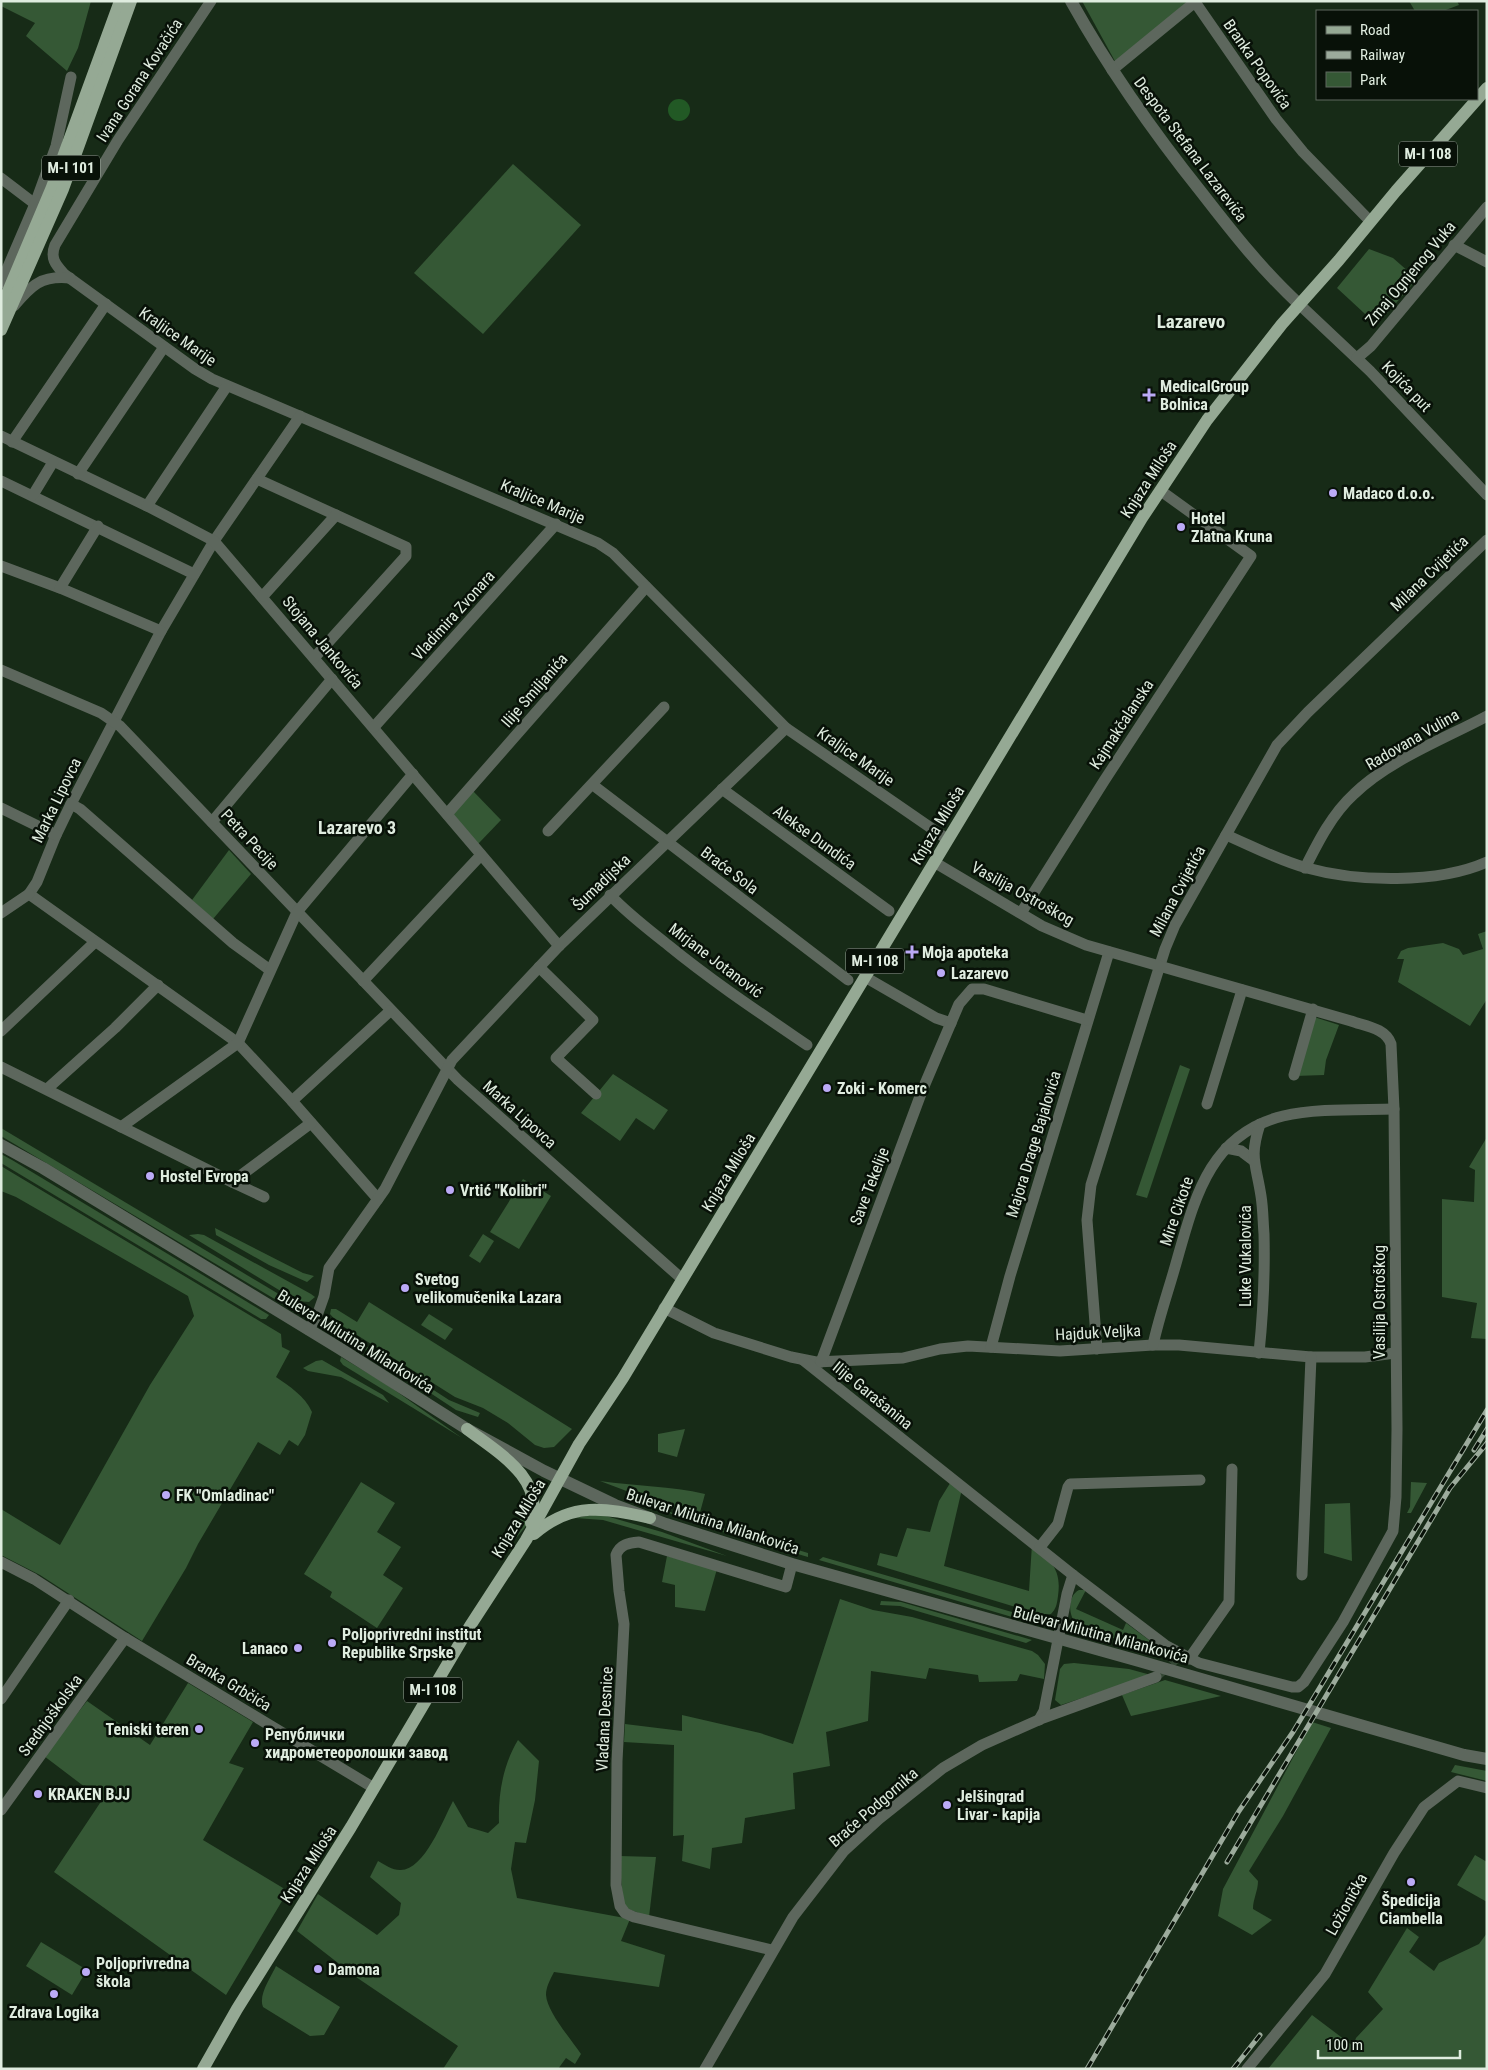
<svg xmlns="http://www.w3.org/2000/svg" width="1488" height="2070" viewBox="0 0 1488 2070" font-family="'Roboto Condensed',sans-serif">
<style>
.green{fill:#355835}
.water{fill:#225925}
.lines{fill:none;stroke-linecap:round;stroke-linejoin:round}
.minor-tunnel{stroke:#354835;stroke-width:11;stroke-dasharray:11 5.5;stroke-linecap:butt}
.minor{stroke:#5d675d;stroke-width:11}
.tertiary{stroke:#5d675d;stroke-width:12}
.primary{stroke:#95a994;stroke-width:12}
.rail-casing{stroke:#9cab9c;stroke-width:5}
.rail{stroke:#081108;stroke-width:3;stroke-dasharray:9;stroke-linecap:butt}
.poi-dot{fill:#bbaaf6;stroke:#081108;stroke-width:2}
.labels{text-anchor:middle;stroke-width:5;stroke-linejoin:round;paint-order:stroke}
.shield{fill:#081108;stroke:#9eaa9e;stroke-width:1}
.shield-label{font-size:15px;font-weight:bold;fill:#dfecdf}
.street-label{font-size:16px;fill:#dfecdf;stroke:#081108}
.poi-label{font-size:16px;font-weight:bold;fill:#dfecdf;stroke:#081108;text-anchor:start}
.neighbourhood-label{font-size:18px;font-weight:bold;fill:#dfecdf;stroke:#081108}
.quarter-label{font-size:19px;font-weight:bold;fill:#dfecdf;stroke:#081108}
</style>
<rect width="100%" height="100%" fill="#172b17"/>
<!-- green -->
<g class="green">
<polygon points="1,1 91,1 78,48 67,71 26,36 35,23 1,6"/>
<polygon points="1082,1 1188,1 1116,63"/>
<polygon points="1409,1 1457,1 1459,5 1443,11 1415,11"/>
<polygon points="513,164 581,225 483,334 414,273"/>
<polygon points="1369,249 1393,258 1417,279 1377,325 1337,288"/>
<polygon points="473,791 501,820 478,844 453,814"/>
<polygon points="229,850 251,874 213,919 192,900"/>
<polygon points="1487,931 1487,999 1470,1026 1398,982 1404,959 1397,959 1401,951 1408,948 1443,943 1459,949 1463,955 1483,949 1478,934"/>
<polygon points="1311,1016 1339,1025 1326,1060 1324,1075 1295,1076"/>
<polygon points="1180,1065 1190,1069 1147,1198 1136,1195"/>
<polygon points="613,1074 668,1110 654,1130 636,1118 620,1141 581,1113"/>
<polygon points="1,1128 277,1293 279,1295 278,1301 1,1136"/>
<polygon points="1487,1137 1487,1339 1471,1338 1477,1303 1442,1297 1442,1199 1474,1202 1475,1170 1469,1167"/>
<polygon points="1,1154 12,1160 269,1315 266,1319 261,1319 1,1163"/>
<path d="M1 1166 281 1334 282 1347 290 1351 276 1377C289 1386 305 1396 312 1412L305 1435 298 1446 289 1440 280 1455 258 1442 198 1544 186 1568 142 1641 40 1575 1 1555V1509L60 1545 150 1385 194 1316 188 1296 16 1197 1 1191Z"/>
<polygon points="523,1179 551,1196 519,1249 490,1232"/>
<polygon points="215,1228 303,1273 314,1276 307,1282 269,1265 216,1235"/>
<polygon points="198,1234 204,1235 311,1294 315,1297 309,1302 297,1301 189,1235"/>
<polygon points="483,1234 494,1241 480,1263 469,1256"/>
<polygon points="369,1302 572,1429 554,1447 544,1448 535,1445 508,1423 483,1408 455,1397 338,1323 330,1314 331,1309 336,1309 357,1322"/>
<polygon points="429,1314 453,1329 445,1340 421,1325"/>
<polygon points="355,1339 449,1400 480,1413 478,1417 456,1410 447,1404 353,1342"/>
<polygon points="341,1357 386,1384 462,1438 343,1365 340,1361"/>
<polygon points="322,1360 383,1395 389,1403 341,1377 308,1371 303,1368 316,1361"/>
<polygon points="685,1429 677,1457 658,1452 658,1434"/>
<path d="M952 1480 962 1489 944 1566 1029 1591 1032 1544C1050 1561 1062 1568 1058 1596 1057 1604 1056 1609 1051 1614L1042 1615 877 1565 880 1553 897 1557 907 1528 930 1532 939 1501Z"/>
<path d="M600 1481C635 1486 671 1486 705 1494L699 1516 653 1501Z"/>
<polygon points="361,1482 395,1503 377,1532 401,1547 383,1575 403,1588 377,1628 330,1597 332,1592 304,1574"/>
<polygon points="1411,1482 1427,1483 1411,1513 1407,1513 1410,1507"/>
<polygon points="531,1500 526,1526 503,1554 502,1551"/>
<polygon points="1350,1503 1352,1561 1324,1553 1325,1504"/>
<polygon points="653,1507 808,1553 808,1557 709,1528"/>
<polygon points="599,1514 662,1532 727,1556 603,1520 575,1518"/>
<polygon points="667,1556 717,1569 705,1611 675,1607 675,1585 662,1582"/>
<polygon points="823,1557 1033,1618 1032,1623 819,1560"/>
<path d="M1079 1590H1086L1076 1609 1123 1630 1126 1623 1157 1646 1156 1654 1078 1625C1068 1618 1067 1596 1079 1590Z"/>
<polygon points="840,1599 873,1610 912,1617 1032,1651 1038,1655 1045,1664 1044,1679 1020,1674 1017,1681 979,1682 978,1675 929,1668 926,1679 871,1671 868,1721 826,1732 830,1766 793,1773 795,1809 745,1818 742,1843 712,1848 710,1869 682,1861 684,1835 673,1836 674,1745 624,1742 625,1724 682,1731 682,1715 760,1733 793,1744"/>
<polygon points="881,1601 901,1602 1032,1640 1026,1643 900,1606 880,1605"/>
<polygon points="1074,1663 1129,1669 1151,1675 1061,1705 1055,1700 1060,1669 1064,1664"/>
<polygon points="1165,1680 1221,1696 1131,1716 1122,1695"/>
<polygon points="188,1683 253,1722 229,1763 244,1768 203,1840 288,1891 226,1995 54,1872 102,1800 44,1756 87,1701 150,1745"/>
<path d="M1312 1722 1331 1728 1283 1816 1249 1871 1258 1881C1258 1891 1253 1899 1253 1909L1272 1920 1252 1935 1218 1916 1223 1889Z"/>
<path d="M518 1740 539 1761 535 1800 526 1843 515 1842 511 1869 517 1898 630 1919 621 1941 665 1955 659 1987 554 1972C550 1980 546 1987 546 1995 547 2012 571 2039 581 2054L575 2064 566 2058 558 2069H443L458 2046 356 1977 297 1931 318 1894 377 1935 399 1915 401 1903 370 1877 378 1861C385 1865 392 1870 400 1870 424 1871 443 1820 453 1801L468 1827 488 1833 499 1823C498 1794 503 1765 518 1740Z"/>
<polygon points="1455,1765 1487,1771 1487,1781 1451,1772"/>
<polygon points="1475,1855 1487,1862 1487,1902 1457,1885"/>
<polygon points="619,1856 656,1857 649,1917 626,1908 623,1900"/>
<polygon points="1407,1928 1419,1937 1409,1952 1434,1971 1439,1963 1479,1944 1487,1933 1487,2069 1268,2069 1312,2015 1353,2046 1356,2038 1383,2009 1368,1992"/>
<polygon points="41,1942 87,1970 72,1995 26,1966"/>
<path d="M276 1966 340 2007 324 2035 310 2036 263 2007C258 1995 271 1977 276 1966Z"/>
</g>
<!-- water -->
<circle class="water" cx="679" cy="110" r="11"/>
<g class="lines">
<!-- minor-tunnel -->
<polyline class="minor-tunnel" points="1158,1674 1180,1654"/>
<!-- minor -->
<g class="minor">
<path d="M211 1 118 140 55 245C50 258 55 264 64 274L195 369 212 379 598 543 613 553 786 728 947 839"/>
<polyline points="1112,70 1195,2 1276,119 1303,152 1370,221"/>
<polyline points="1,178 35,204"/>
<polyline points="1454,245 1487,262"/>
<polyline points="1,283 35,204 56,146 71,77"/>
<polyline points="1300,305 1370,371 1487,495"/>
<path d="M14 306C31 286 41 275 70 278"/>
<polyline points="1357,358 1371,346 1487,207"/>
<polyline points="300,416 214,541 161,631 71,804 56,835 37,882 29,894 238,1043 292,1101 378,1199"/>
<polyline points="1,436 147,506 214,541 559,946"/>
<polyline points="12,442 106,304"/>
<polyline points="78,474 164,347"/>
<polyline points="257,479 406,547 406,556 314,658"/>
<polyline points="1,481 194,574"/>
<polyline points="33,495 53,462"/>
<polyline points="147,506 227,386"/>
<polyline points="1,566 60,588 161,631"/>
<polyline points="60,588 98,526"/>
<polyline points="263,596 336,515"/>
<polyline points="1,670 101,713 120,726 458,1080 682,1279"/>
<polyline points="374,727 556,524"/>
<polyline points="593,785 848,980"/>
<polyline points="722,789 889,911"/>
<polyline points="71,804 80,809 233,943 270,970"/>
<polyline points="1,808 56,835"/>
<polyline points="447,814 646,587"/>
<polyline points="212,822 332,679"/>
<polyline points="548,831 664,707"/>
<path d="M1226 835C1252 846 1280 861 1307 868 1357 882 1438 884 1487 862"/>
<path d="M1305 868C1318 842 1332 814 1354 794 1389 760 1444 739 1487 716"/>
<path d="M610 895C628 914 648 929 668 945 712 981 760 1013 807 1045"/>
<polyline points="1,913 29,894"/>
<polyline points="1021,913 1104,781 1251,556 1161,491"/>
<polyline points="539,967 593,1020 556,1058 596,1094"/>
<polyline points="865,977 936,1018 951,1023"/>
<polyline points="363,981 481,855"/>
<polyline points="1,1031 95,942"/>
<polyline points="1,1067 232,1182 311,1123"/>
<polyline points="1294,1075 1313,1009"/>
<polyline points="47,1089 115,1028 158,985"/>
<polyline points="292,1101 390,1011"/>
<polyline points="1207,1104 1242,990"/>
<polyline points="121,1127 238,1043 297,912 413,774"/>
<polyline points="1226,1148 1241,1151 1253,1160"/>
<polyline points="232,1182 264,1197"/>
<polyline points="664,1308 714,1333 791,1357 816,1362 903,1358 940,1349 968,1346 1060,1351 1153,1345 1179,1345 1311,1357 1365,1357 1395,1353"/>
<polyline points="309,1330 318,1313 324,1296 329,1268 385,1189 452,1060 559,946 786,728"/>
<path d="M1153 1345C1159 1317 1169 1289 1177 1260 1195 1197 1210 1134 1283 1116 1316 1108 1360 1110 1394 1109"/>
<polyline points="991,1347 1010,1276 1109,952"/>
<polyline points="1097,1349 1087,1220 1091,1185 1165,949 1175,925 1277,745 1308,712 1487,540"/>
<path d="M1259 1353C1263 1314 1265 1274 1264 1234 1263 1222 1263 1208 1261 1196 1256 1163 1249 1158 1260 1124"/>
<path d="M803 1360 1073 1575 1165 1645 1199 1663 1292 1687H1298L1304 1682 1343 1622 1393 1531 1396 1497 1397 1429 1394 1109 1391 1044C1386 1028 1365 1026 1351 1021L1086 945 1042 926 934 862"/>
<polyline points="821,1362 922,1091 959,1004 972,989 984,989 1087,1020"/>
<polyline points="1040,1547 1058,1524 1068,1487 1070,1484 1200,1480"/>
<polyline points="1,1562 34,1579 125,1638 374,1788"/>
<polyline points="1302,1575 1311,1357"/>
<polyline points="1189,1659 1229,1602 1232,1469"/>
<polyline points="1,1699 69,1600"/>
<polyline points="1039,1720 1044,1711 1067,1594 1073,1575"/>
<polyline points="1,1810 125,1638"/>
<path d="M772 1950 634 1917 625 1913 620 1906 616 1885 617 1761 624 1624 619 1591 616 1555C620 1544 629 1543 639 1542L786 1587 792 1564"/>
<polyline points="705,2069 793,1917 844,1851 879,1819 943,1768 982,1745 1043,1718 1156,1677"/>
<polyline points="1247,2069 1325,1974 1394,1853 1424,1807 1458,1781 1487,1788"/>
</g>
<!-- tertiary -->
<g class="tertiary">
<path d="M1071 1C1109 69 1154 133 1202 193 1233 233 1263 271 1300 305"/>
<polyline points="1,1145 43,1168 339,1348 467,1429 544,1471 615,1505 666,1524 792,1564 1139,1661 1464,1755 1487,1759"/>
</g>
<!-- primary -->
<g class="primary">
<polyline points="1,308 52,187 120,1"/>
<polyline points="1,330 63,189 131,1"/>
<path d="M467 1429C497 1452 546 1479 531 1523"/>
<path d="M534 1534C572 1501 605 1508 650 1518"/>
<polyline points="203,2069 237,2009 351,1827 470,1626 526,1540 579,1444 623,1378 1142,518 1207,420 1282,324 1339,260 1396,191 1487,88"/>
</g>
<defs>
<g id="rail">
<polyline points="1474,1450 1487,1429"/>
<polyline points="1227,1862 1450,1488 1487,1443"/>
<polyline points="1087,2069 1239,1811 1293,1732 1487,1410"/>
<polyline points="1233,2069 1260,2035"/>
</g>
</defs>
<!-- rail casing -->
<use href="#rail" class="rail-casing"/>
<!-- rail -->
<use href="#rail" class="rail"/>
</g>
<!-- markers -->
<g class="poi-dot">
<path d="M1146.5 387.5h5v5h5v5h-5v5h-5v-5h-5v-5h5z"/>
<circle cx="1333" cy="493" r="5"/>
<circle cx="1181" cy="527" r="5"/>
<path d="M909.5 944.5h5v5h5v5h-5v5h-5v-5h-5v-5h5z"/>
<circle cx="941" cy="973" r="5"/>
<circle cx="827" cy="1088" r="5"/>
<circle cx="150" cy="1176" r="5"/>
<circle cx="450" cy="1190" r="5"/>
<circle cx="405" cy="1288" r="5"/>
<circle cx="166" cy="1495" r="5"/>
<circle cx="332" cy="1643" r="5"/>
<circle cx="298" cy="1648" r="5"/>
<circle cx="199" cy="1729" r="5"/>
<circle cx="255" cy="1743" r="5"/>
<circle cx="38" cy="1794" r="5"/>
<circle cx="947" cy="1805" r="5"/>
<circle cx="1411" cy="1882" r="5"/>
<circle cx="318" cy="1969" r="5"/>
<circle cx="86" cy="1972" r="5"/>
<circle cx="54" cy="1994" r="5"/>
</g>
<g class="labels">
<!-- shield labels -->
<g class="shield">
<rect x="1399" y="141.5" width="58" height="25" rx="4"/>
<rect x="42" y="155.5" width="58" height="25" rx="4"/>
<rect x="846" y="948.5" width="58" height="25" rx="4"/>
<rect x="404" y="1677.5" width="58" height="25" rx="4"/>
</g>
<g class="shield-label">
<text x="1428" y="159">M-I 108</text>
<text x="71" y="173">M-I 101</text>
<text x="875" y="966">M-I 108</text>
<text x="433" y="1695">M-I 108</text>
</g>
<!-- street labels -->
<g class="street-label">
<text transform="translate(1258 64) rotate(55)" y="6">Branka Popovića</text>
<text transform="translate(139 80) rotate(-57)" y="6">Ivana Gorana Kovačića</text>
<text transform="translate(1191 149) rotate(53)" y="6">Despota Stefana Lazarevića</text>
<text transform="translate(1410 273) rotate(-50)" y="6">Zmaj Ognjenog Vuka</text>
<text transform="translate(178 336) rotate(35)" y="6">Kraljice Marije</text>
<text transform="translate(1407 386) rotate(46)" y="6">Kojića put</text>
<text transform="translate(1148 479) rotate(-57)" y="6">Knjaza Miloša</text>
<text transform="translate(543 501) rotate(23)" y="6">Kraljice Marije</text>
<text transform="translate(1429 573) rotate(-44)" y="6">Milana Cvijetića</text>
<text transform="translate(453 615) rotate(-48)" y="6">Vladimira Zvonara</text>
<text transform="translate(323 642) rotate(50)" y="6">Stojana Jankovića</text>
<text transform="translate(534 690) rotate(-49)" y="6">Ilije Smiljanića</text>
<text transform="translate(1121 724) rotate(-57)" y="6">Kajmakčalanska</text>
<text transform="translate(1412 739) rotate(-30)" y="6">Radovana Vulina</text>
<text transform="translate(856 756) rotate(35)" y="6">Kraljice Marije</text>
<text transform="translate(56 800) rotate(-64)" y="6">Marka Lipovca</text>
<text transform="translate(937 825) rotate(-59)" y="6">Knjaza Miloša</text>
<text transform="translate(815 837) rotate(36)" y="6">Alekse Dundića</text>
<text transform="translate(250 839) rotate(47)" y="6">Petra Pecije</text>
<text transform="translate(730 870) rotate(37)" y="6">Braće Sola</text>
<text transform="translate(601 882) rotate(-44)" y="6">Šumadijska</text>
<text transform="translate(1177 891) rotate(-62)" y="6">Milana Cvijetića</text>
<text transform="translate(1023 893) rotate(29)" y="6">Vasilija Ostroškog</text>
<text transform="translate(716 960) rotate(37)" y="6">Mirjane Jotanović</text>
<text transform="translate(520 1114) rotate(42)" y="6">Marka Lipovca</text>
<text transform="translate(1033 1144) rotate(-73)" y="6">Majora Drage Bajalovića</text>
<text transform="translate(728 1172) rotate(-59)" y="6">Knjaza Miloša</text>
<text transform="translate(869 1186) rotate(-69)" y="6">Save Tekelije</text>
<text transform="translate(1176 1211) rotate(-71)" y="6">Mire Cikote</text>
<text transform="translate(1245 1256) rotate(-90)" y="6">Luke Vukalovića</text>
<text transform="translate(1379 1302) rotate(-90)" y="6">Vasilija Ostroškog</text>
<text transform="translate(1098 1332) rotate(-3)" y="6">Hajduk Veljka</text>
<text transform="translate(356 1341) rotate(32)" y="6">Bulevar Milutina Milankovića</text>
<text transform="translate(873 1395) rotate(39)" y="6">Ilije Garašanina</text>
<text transform="translate(518 1518) rotate(-59)" y="6">Knjaza Miloša</text>
<text transform="translate(713 1521) rotate(18)" y="6">Bulevar Milutina Milankovića</text>
<text transform="translate(1101 1634) rotate(15)" y="6">Bulevar Milutina Milankovića</text>
<text transform="translate(229 1682) rotate(31)" y="6">Branka Grbčića</text>
<text transform="translate(50 1715) rotate(-54)" y="6">Srednjoškolska</text>
<text transform="translate(604 1719) rotate(-87)" y="6">Vladana Desnice</text>
<text transform="translate(873 1807) rotate(-41)" y="6">Braće Podgornika</text>
<text transform="translate(308 1864) rotate(-57)" y="6">Knjaza Miloša</text>
<text transform="translate(1346 1904) rotate(-61)" y="6">Ložionička</text>
</g>
<!-- poi labels -->
<g class="poi-label">
<text x="1160" y="392">MedicalGroup<tspan x="1160" dy="18">Bolnica</tspan></text>
<text x="1343" y="499">Madaco d.o.o.</text>
<text x="1191" y="524">Hotel<tspan x="1191" dy="18">Zlatna Kruna</tspan></text>
<text x="922" y="958">Moja apoteka</text>
<text x="951" y="979">Lazarevo</text>
<text x="837" y="1094">Zoki - Komerc</text>
<text x="160" y="1182">Hostel Evropa</text>
<text x="460" y="1196">Vrtić "Kolibri"</text>
<text x="415" y="1285">Svetog<tspan x="415" dy="18">velikomučenika Lazara</tspan></text>
<text x="176" y="1501">FK "Omladinac"</text>
<text x="342" y="1640">Poljoprivredni institut<tspan x="342" dy="18">Republike Srpske</tspan></text>
<text x="288" y="1654" text-anchor="end">Lanaco</text>
<text x="189" y="1735" text-anchor="end">Teniski teren</text>
<text x="265" y="1740">Републички<tspan x="265" dy="18">хидрометеоролошки завод</tspan></text>
<text x="48" y="1800">KRAKEN BJJ</text>
<text x="957" y="1802">Jelšingrad<tspan x="957" dy="18">Livar - kapija</tspan></text>
<text x="1411" y="1906" text-anchor="middle">Špedicija<tspan x="1411" dy="18">Ciambella</tspan></text>
<text x="96" y="1969">Poljoprivredna<tspan x="96" dy="18">škola</tspan></text>
<text x="328" y="1975">Damona</text>
<text x="54" y="2018" text-anchor="middle">Zdrava Logika</text>
</g>
<!-- neighbourhood labels -->
<g class="neighbourhood-label">
<text x="357" y="834">Lazarevo 3</text>
</g>
<!-- quarter labels -->
<g class="quarter-label">
<text x="1191" y="328">Lazarevo</text>
</g>
</g>
<!-- border -->
<rect width="1488" height="2070" fill="none" stroke="#dfecdf" stroke-width="5"/>
<!-- legend -->
<rect x="1316" y="10" width="162" height="90" fill="#081108" stroke="#5e695e"/>
<rect x="1326" y="26" width="25" height="8" fill="#95a994" stroke="#5e695e"/>
<text x="1360" y="35" font-size="15" fill="#dfecdf">Road</text>
<rect x="1326" y="51" width="25" height="8" fill="#9cab9c" stroke="#5e695e"/>
<text x="1360" y="60" font-size="15" fill="#dfecdf">Railway</text>
<rect x="1326" y="72" width="25" height="15" fill="#355835" stroke="#5e695e"/>
<text x="1360" y="85" font-size="15" fill="#dfecdf">Park</text>
<!-- scale -->
<path d="M1318 2050v8h142v-8" fill="none" stroke="#dfecdf" stroke-width="2.5"/>
<text x="1326" y="2050" font-size="15" fill="#dfecdf" stroke="#081108" stroke-width="4" paint-order="stroke">100 m</text>
</svg>
